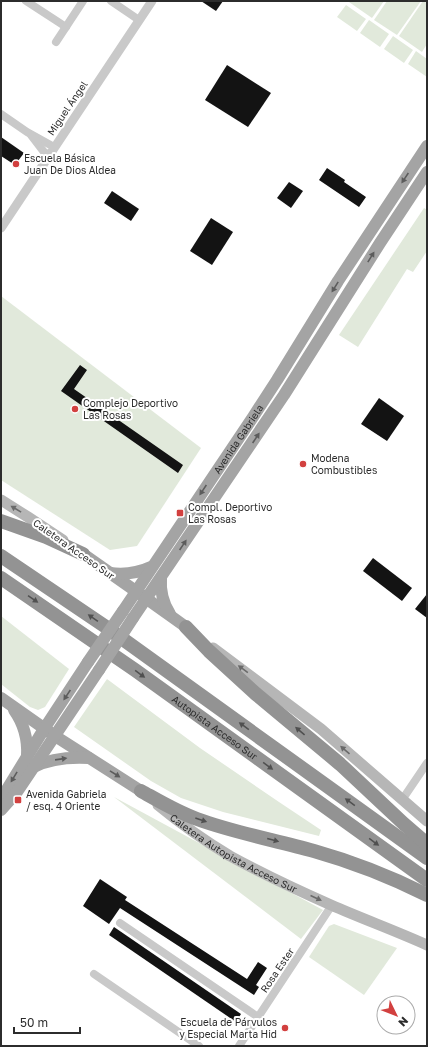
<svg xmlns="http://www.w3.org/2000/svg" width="428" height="1047" viewBox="0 0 428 1047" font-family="'Golos Text',sans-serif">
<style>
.green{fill:#e1e9db}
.building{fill:#131313}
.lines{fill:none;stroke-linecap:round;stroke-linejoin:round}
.minor{stroke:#c9c9c9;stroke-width:8}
.tertiary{stroke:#c9c9c9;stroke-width:9}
.secondary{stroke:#b6b6b6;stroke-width:11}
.primary{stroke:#a4a4a4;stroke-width:12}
.motorway{stroke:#939393;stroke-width:14}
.primary-bridge{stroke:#a4a4a4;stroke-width:12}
.oneway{fill:#5c5c5c}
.oneway2{fill:#6a6a6a}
.oneway3{fill:#505050}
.poi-dot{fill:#d2403f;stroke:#fff;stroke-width:1.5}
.labels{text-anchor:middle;stroke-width:4;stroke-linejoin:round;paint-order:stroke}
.street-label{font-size:10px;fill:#2c2c2c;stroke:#fff}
.poi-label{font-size:10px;fill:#2c2c2c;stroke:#fff;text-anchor:start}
</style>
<rect width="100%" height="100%" fill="#fff"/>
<!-- green -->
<g class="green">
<polygon points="350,1 384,1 372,18 349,2"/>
<polygon points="387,1 421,1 397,35 374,20"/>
<polygon points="423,1 427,3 427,44 422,52 399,36"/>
<polygon points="346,5 366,19 357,31 337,17"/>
<polygon points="369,20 389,34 380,47 360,33"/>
<polygon points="393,36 413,50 404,63 384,49"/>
<polygon points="416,51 427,59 427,77 408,64"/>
<polygon points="424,208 427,210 427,251 413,272 407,269 358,347 339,335"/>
<polygon points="1,296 201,448 137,546 110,550 1,480"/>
<polygon points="1,616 69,669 45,707 38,710 30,707 1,684"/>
<polygon points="107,679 200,748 279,802 321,830 319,836 223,812 181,798 151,781 74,727"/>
<polygon points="114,797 323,910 301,939"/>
<polygon points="334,924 397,948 364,995 309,957 329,926"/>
</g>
<!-- building -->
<g class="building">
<polygon points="201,1 223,1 216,11"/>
<polygon points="227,65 271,93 248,127 205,100"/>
<polygon points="1,137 24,153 15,165 1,156"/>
<polygon points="327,168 345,180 344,182 366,197 359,207 319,180"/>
<polygon points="289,182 303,191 291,208 277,198"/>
<polygon points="112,191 139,209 131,221 104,203"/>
<polygon points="211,218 233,232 212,265 190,251"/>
<polygon points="80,365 87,370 74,389 183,465 178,473 61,391"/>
<polygon points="379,398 404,416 387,441 361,424"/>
<polygon points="373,558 412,588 402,601 363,571"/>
<polygon points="427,594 427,618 415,609"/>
<polygon points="100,879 127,897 125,900 247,979 258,962 267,968 256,985 259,987 254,995 120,908 109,924 83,906"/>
<polygon points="114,927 241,1014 236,1022 109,935"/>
</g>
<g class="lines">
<!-- minor -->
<g class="minor">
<polyline points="26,1 66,27"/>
<polyline points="111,1 139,20"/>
<polyline points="56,42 83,1"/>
<polyline points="1,114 27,132 54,147"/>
<polyline points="31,135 44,152 49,155"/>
<polyline points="402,800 427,763"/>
<polyline points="120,923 258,1017"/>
<polyline points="94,974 199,1046"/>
<polyline points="239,1046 332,905"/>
</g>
<!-- tertiary -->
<polyline class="tertiary" points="1,228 152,1"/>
<!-- secondary -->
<g class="secondary">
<polyline points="1,500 28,517 63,540"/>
<polyline points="213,648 321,729 427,821"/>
<path id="s1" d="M158 805C181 824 205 841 230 856 263 874 297 890 331 905 363 919 396 931 427 945"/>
</g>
<!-- primary -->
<g class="primary">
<polyline points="83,554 147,599 186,627"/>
<path d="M110 573C125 575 138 573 151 567"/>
<path d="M161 578C160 591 163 603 170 614"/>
<path id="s2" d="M123 611 253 417 277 380 338 281 427 146"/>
<polyline points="133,618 284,395 380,243 427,172"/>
<polyline points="1,698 55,736 141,791"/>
<path d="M14 710C24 724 28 739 27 756"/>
<path d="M34 767C51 758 70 757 89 758"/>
<polyline points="1,799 44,729 88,662"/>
<polyline points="1,810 17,792 99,670"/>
</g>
<!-- motorway -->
<g class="motorway">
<polyline points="1,521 46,537 83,554"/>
<polyline points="1,556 106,627 427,858"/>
<path id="s3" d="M1 578 135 670 427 880"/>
<polyline points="186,627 209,651 256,694 340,764 404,824 427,844"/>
<path d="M141 791C159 801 177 812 197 819 235 833 275 840 314 851 353 862 391 877 427 895"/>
</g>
<!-- primary-bridge -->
<g class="primary-bridge">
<polyline points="88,662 123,611"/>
<polyline points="99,670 133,618"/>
</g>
</g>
<!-- one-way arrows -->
<defs><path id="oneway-solid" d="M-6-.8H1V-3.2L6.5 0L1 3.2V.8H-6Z"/></defs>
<g class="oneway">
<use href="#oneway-solid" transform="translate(405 178) rotate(124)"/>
<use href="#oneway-solid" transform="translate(371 257) rotate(-58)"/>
<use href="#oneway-solid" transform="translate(335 287) rotate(122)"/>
<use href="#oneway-solid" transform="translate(256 438) rotate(-56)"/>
<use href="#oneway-solid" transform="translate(203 490) rotate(124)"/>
<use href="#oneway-solid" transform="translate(183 545) rotate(-56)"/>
<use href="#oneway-solid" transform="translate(67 695) rotate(124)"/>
<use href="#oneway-solid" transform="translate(61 759) rotate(-8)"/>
<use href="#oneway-solid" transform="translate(115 774) rotate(32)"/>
<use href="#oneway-solid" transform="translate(14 777) rotate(121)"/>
</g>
<g class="oneway2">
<use href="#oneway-solid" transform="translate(16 509) rotate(-149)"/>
<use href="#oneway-solid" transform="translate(243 669) rotate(-144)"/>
<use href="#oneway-solid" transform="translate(345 750) rotate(-139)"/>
<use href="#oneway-solid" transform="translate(316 898) rotate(24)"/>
</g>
<g class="oneway3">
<use href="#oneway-solid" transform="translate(33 599) rotate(34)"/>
<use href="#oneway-solid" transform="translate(93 618) rotate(-145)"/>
<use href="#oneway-solid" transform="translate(140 674) rotate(36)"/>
<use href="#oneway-solid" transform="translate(244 726) rotate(-144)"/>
<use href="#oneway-solid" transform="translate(300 731) rotate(-140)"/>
<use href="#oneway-solid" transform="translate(268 766) rotate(36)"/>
<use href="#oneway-solid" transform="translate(350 802) rotate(-144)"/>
<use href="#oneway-solid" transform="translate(201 820) rotate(19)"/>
<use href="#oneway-solid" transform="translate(273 840) rotate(15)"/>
<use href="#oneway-solid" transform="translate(374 842) rotate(36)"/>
</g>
<!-- markers -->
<g class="poi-dot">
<circle cx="16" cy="164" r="4"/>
<circle cx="75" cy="409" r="4"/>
<circle cx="303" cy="464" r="4"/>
<rect x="176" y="509" width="8" height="8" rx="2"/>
<rect x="14" y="796" width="8" height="8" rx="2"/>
<circle cx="285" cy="1028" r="4"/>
</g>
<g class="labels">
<!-- street labels -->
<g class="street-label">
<text transform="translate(67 108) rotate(-56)" y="4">Miguel Ángel</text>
<text dy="4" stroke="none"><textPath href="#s2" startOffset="207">Avenida Gabriela</textPath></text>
<text transform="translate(74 549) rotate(35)" y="4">Caletera Acceso Sur</text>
<text dy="4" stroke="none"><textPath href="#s3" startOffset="261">Autopista Acceso Sur</textPath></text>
<text dy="4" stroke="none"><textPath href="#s1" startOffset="90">Caletera Autopista Acceso Sur</textPath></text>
<text transform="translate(277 970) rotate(-56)" y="4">Rosa Ester</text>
</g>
<!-- poi labels -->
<g class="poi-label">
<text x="24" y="162">Escuela Básica<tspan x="24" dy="12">Juan De Dios Aldea</tspan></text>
<text x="83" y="407">Complejo Deportivo<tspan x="83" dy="12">Las Rosas</tspan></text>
<text x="311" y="462">Modena<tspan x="311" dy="12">Combustibles</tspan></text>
<text x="188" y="511">Compl. Deportivo<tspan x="188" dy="12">Las Rosas</tspan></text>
<text x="26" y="798">Avenida Gabriela<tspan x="26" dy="12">/ esq. 4 Oriente</tspan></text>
<text x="277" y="1026" text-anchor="end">Escuela de Párvulos<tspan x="277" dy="12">y Especial Marta Hid</tspan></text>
</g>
</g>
<!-- border -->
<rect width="428" height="1047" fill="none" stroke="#2c2c2c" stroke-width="4"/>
<!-- north arrow -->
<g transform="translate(396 1015) rotate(133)"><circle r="19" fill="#ffffff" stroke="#ababab"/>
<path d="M0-3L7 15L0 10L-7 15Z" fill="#d2403f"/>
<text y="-6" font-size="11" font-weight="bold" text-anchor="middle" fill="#2c2c2c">N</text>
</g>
<!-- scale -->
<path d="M14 1027v6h66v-6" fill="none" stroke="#2c2c2c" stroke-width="2"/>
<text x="20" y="1027" font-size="12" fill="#2c2c2c" stroke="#ffffff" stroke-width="3" paint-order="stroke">50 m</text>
</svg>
